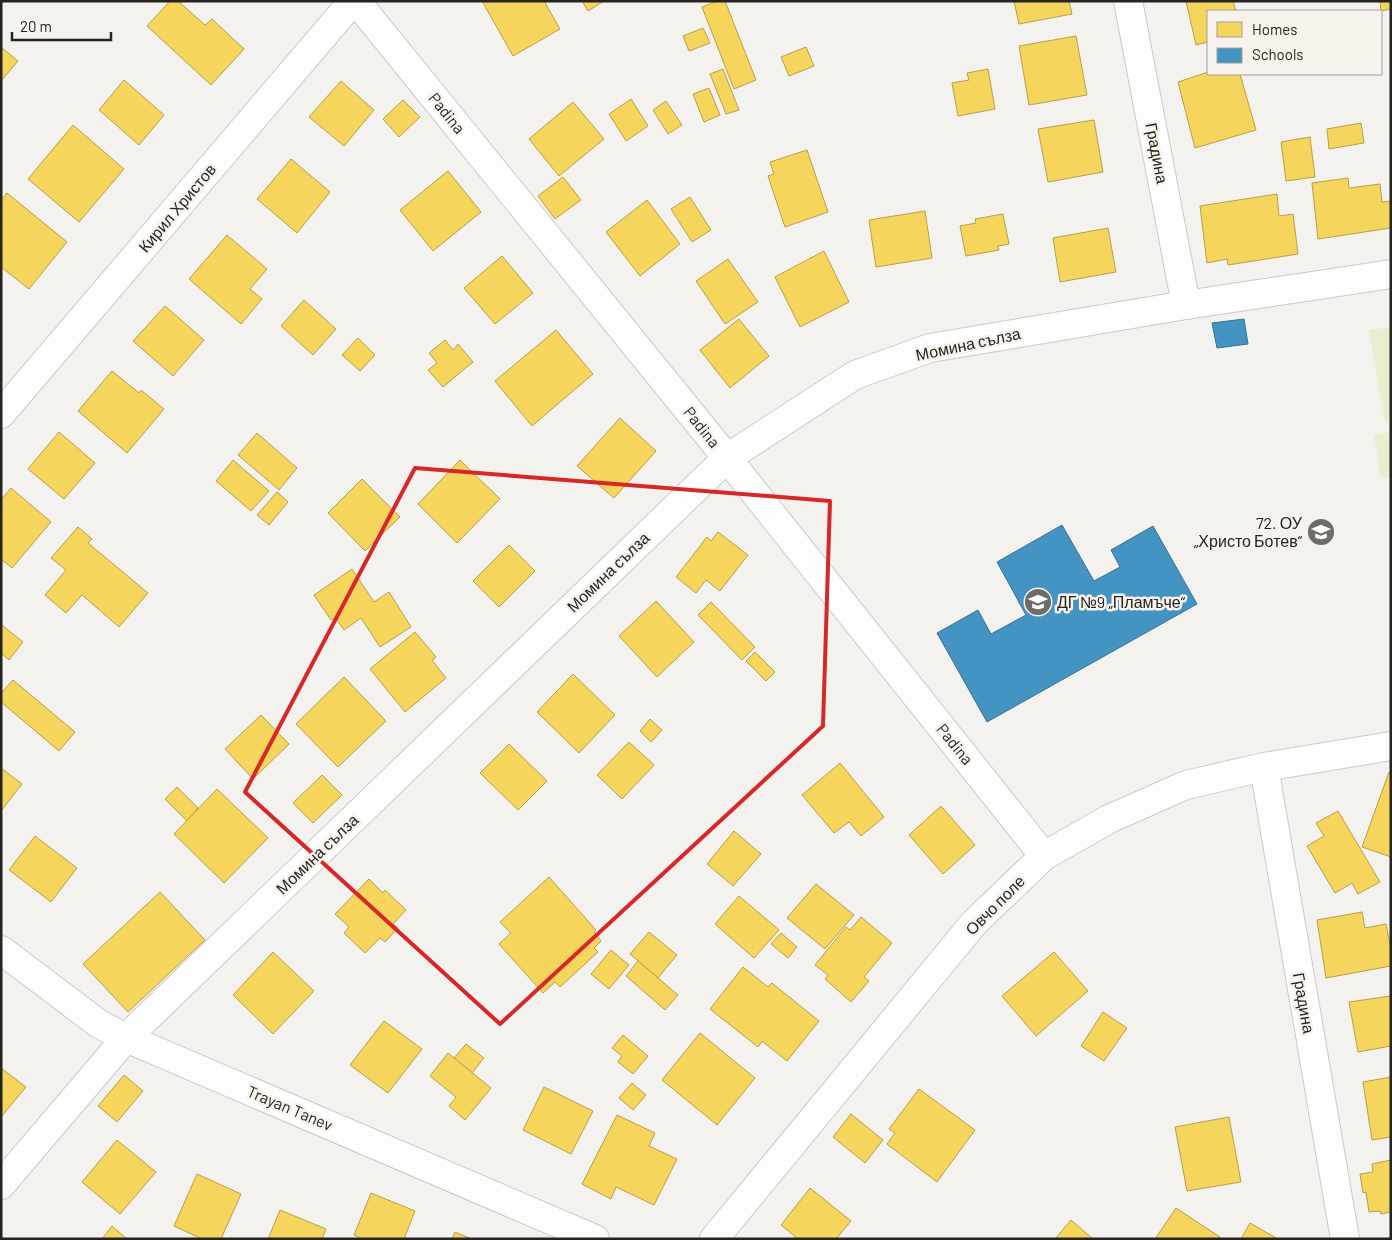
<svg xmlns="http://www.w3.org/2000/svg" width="1392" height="1240" viewBox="0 0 1392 1240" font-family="Barlow,sans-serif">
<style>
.green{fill:#ebedd0}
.homes{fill:#f6d55c;stroke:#b7a04a}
.schools{fill:#4393c3;stroke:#3a7292}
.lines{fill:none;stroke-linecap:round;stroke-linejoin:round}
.minor-casing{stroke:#cccac8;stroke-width:30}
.minor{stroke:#fdfdfd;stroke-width:28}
.marked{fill:none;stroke:#d62828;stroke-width:4;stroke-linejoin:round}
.labels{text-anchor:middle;stroke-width:5;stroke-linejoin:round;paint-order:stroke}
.street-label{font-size:16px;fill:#252421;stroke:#f7f3ec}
.poi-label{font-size:16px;fill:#252421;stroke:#f7f3ec;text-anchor:end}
</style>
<rect width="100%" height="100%" fill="#f4f2ef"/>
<!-- green -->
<g class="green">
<polygon points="1391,327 1391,422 1385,423 1369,330"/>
<polygon points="1391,432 1391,478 1381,479 1374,435"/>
</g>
<!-- homes -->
<g class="homes">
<polygon points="170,1 178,1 205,25 212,19 244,49 211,85 147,26"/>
<polygon points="482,1 544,1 560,29 513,56"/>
<polygon points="582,1 604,1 588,11"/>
<polygon points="717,1 725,1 756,80 734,89 702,7"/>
<polygon points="1014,1 1069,1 1072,14 1019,24"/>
<polygon points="1186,1 1233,1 1236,11 1208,11 1208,42 1196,45"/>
<polygon points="1380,1 1391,1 1391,9 1381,11"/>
<polygon points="703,28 710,43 689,51 683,36"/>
<polygon points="1076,36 1087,95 1029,105 1019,46"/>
<polygon points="1,47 18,61 1,81"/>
<polygon points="806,47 814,66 789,76 781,57"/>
<polygon points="723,69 739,110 726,114 710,74"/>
<polygon points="988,69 995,109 958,116 952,83 969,80 967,73"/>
<polygon points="1208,72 1208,74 1240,74 1256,130 1195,148 1178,82"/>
<polygon points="124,80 164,115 139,145 99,110"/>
<polygon points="341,81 374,110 344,146 309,117"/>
<polygon points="709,88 720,115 704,122 693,94"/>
<polygon points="631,99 648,126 626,141 609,114"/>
<polygon points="403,100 420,117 399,137 383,119"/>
<polygon points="666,101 682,125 668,134 653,110"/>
<polygon points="573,102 604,139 559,176 529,139"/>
<polygon points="1094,120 1103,172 1048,182 1038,129"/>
<polygon points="1361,123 1364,143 1329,149 1327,129"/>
<polygon points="73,125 124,169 79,222 28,179"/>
<polygon points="1310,137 1315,177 1286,181 1281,142"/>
<polygon points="807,150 828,212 785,227 768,176 774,174 770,162"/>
<polygon points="291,159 330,192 297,233 257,199"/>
<polygon points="448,171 481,212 433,251 400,210"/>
<polygon points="563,177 581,200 555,219 538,196"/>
<polygon points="1348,178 1349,188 1380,184 1382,202 1391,201 1391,228 1318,239 1312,183"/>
<polygon points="7,193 67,242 29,289 1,267 1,200"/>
<polygon points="1277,194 1279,216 1293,214 1298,254 1228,265 1227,259 1207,263 1200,206"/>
<polygon points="690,197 711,230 692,242 671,209"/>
<polygon points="647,200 680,244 640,276 606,232"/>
<polygon points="925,211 932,258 876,267 869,220"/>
<polygon points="1003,214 1009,244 998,246 999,250 966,256 960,226 976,223 975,219"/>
<polygon points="1108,228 1116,272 1060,282 1053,238"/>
<polygon points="227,235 267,269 250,289 262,299 241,324 189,279"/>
<polygon points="824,251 849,302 800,327 775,277"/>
<polygon points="502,256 533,293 495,324 464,288"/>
<polygon points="728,259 758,302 725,324 696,281"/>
<polygon points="304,300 336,329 313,355 281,326"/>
<polygon points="165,306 204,340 173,376 133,341"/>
<polygon points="739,319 769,356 730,388 700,350"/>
<polygon points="556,330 593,374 532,426 495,381"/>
<polygon points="358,338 375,355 360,371 342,355"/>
<polygon points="445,340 453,350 458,344 473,362 443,387 428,370 437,363 429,353"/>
<polygon points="112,371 139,393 141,390 164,409 127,453 78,411"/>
<polygon points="620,418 656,451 614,498 577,466"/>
<polygon points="59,432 95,463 64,499 28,469"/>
<polygon points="257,433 297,468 279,490 238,455"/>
<polygon points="233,460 269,491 251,511 216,481"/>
<polygon points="460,460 500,499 457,543 418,504"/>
<polygon points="362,479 400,517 365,551 328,513"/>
<polygon points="11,488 51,522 12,568 1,559 1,500"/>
<polygon points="277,492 288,502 269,525 257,515"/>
<polygon points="78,527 92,539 88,543 148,593 119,627 82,595 66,613 45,595 66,570 51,558"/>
<polygon points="718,532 748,555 720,591 706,580 696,593 676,577 707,537 711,541"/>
<polygon points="509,545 535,571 499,607 473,581"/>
<polygon points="352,569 374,602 389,592 411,627 380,647 361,618 344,630 335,617 331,620 314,595"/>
<polygon points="656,601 694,642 657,677 619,636"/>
<polygon points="711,602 755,647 742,660 698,615"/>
<polygon points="2,625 23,642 9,660 1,653 1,626"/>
<polygon points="415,632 436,657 432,660 446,678 405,712 370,669"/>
<polygon points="755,652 775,672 766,681 746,661"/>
<polygon points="573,674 615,715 579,753 537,712"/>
<polygon points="344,677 386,721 338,767 296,724"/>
<polygon points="13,680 75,732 59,751 1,702 1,693"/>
<polygon points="261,715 289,744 253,779 225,749"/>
<polygon points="650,719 662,730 651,742 640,731"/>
<polygon points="629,742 654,765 622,799 597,775"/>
<polygon points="509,744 547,781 518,810 480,773"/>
<polygon points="840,763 884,817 861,836 849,822 834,833 802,795"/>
<polygon points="1,768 22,784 1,811"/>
<polygon points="1389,772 1391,773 1391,857 1362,847"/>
<polygon points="322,775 342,795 313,823 293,803"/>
<polygon points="177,787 198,808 187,821 165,799"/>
<polygon points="217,789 268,838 224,883 174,834"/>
<polygon points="941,806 975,845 943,874 909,835"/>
<polygon points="1338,811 1380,882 1358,894 1352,883 1335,893 1307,846 1324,836 1316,823"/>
<polygon points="734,831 761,854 733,886 707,864"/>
<polygon points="35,836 77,868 51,902 9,870"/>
<polygon points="549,877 596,930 594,932 601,941 594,948 598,952 560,987 555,982 543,993 499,944 511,933 500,922"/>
<polygon points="369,879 383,893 385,890 406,910 393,924 398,928 385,942 380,938 365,953 344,933 349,927 335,914"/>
<polygon points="816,884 854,915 825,949 787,918"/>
<polygon points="160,892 205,940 128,1012 83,964"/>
<polygon points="739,896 779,930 754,958 715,924"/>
<polygon points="1362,912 1365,928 1386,924 1391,949 1391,966 1326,978 1317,920"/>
<polygon points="861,917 892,943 864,977 869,981 851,1002 825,979 828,975 815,965 846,927 850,930"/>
<polygon points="649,932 677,955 658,978 630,954"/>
<polygon points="781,933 797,947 788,958 771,944"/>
<polygon points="611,950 629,965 609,989 591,974"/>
<polygon points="273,952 314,991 273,1034 233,995"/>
<polygon points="1054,952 1088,991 1036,1036 1002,996"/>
<polygon points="638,961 678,995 665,1010 626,976"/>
<polygon points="743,967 768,987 772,983 819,1021 787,1061 762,1041 758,1047 710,1009"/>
<polygon points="1391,996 1391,1046 1358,1052 1349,1002"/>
<polygon points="1103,1012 1127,1028 1104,1061 1081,1046"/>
<polygon points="384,1021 422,1049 388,1093 350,1065"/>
<polygon points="700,1033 755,1078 717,1125 662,1080"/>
<polygon points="623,1035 648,1056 633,1074 618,1062 622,1056 612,1048"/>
<polygon points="466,1044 484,1058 472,1073 454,1058"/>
<polygon points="448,1053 491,1088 465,1120 449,1106 456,1097 430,1076"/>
<polygon points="1,1068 26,1087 1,1117"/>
<polygon points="124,1075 143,1091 117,1122 98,1106"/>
<polygon points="1391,1077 1391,1137 1372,1140 1363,1082"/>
<polygon points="632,1083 646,1095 633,1110 619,1098"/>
<polygon points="544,1087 593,1111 571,1154 523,1130"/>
<polygon points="919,1089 975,1130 937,1182 887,1144 895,1133 889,1129"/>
<polygon points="851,1114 883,1140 865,1163 833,1137"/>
<polygon points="617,1115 655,1133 649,1146 677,1159 654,1205 616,1187 611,1199 582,1184"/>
<polygon points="1229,1117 1241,1182 1187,1191 1175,1127"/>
<polygon points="117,1140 156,1172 120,1214 82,1182"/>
<polygon points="1391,1160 1391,1212 1381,1214 1380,1211 1369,1212 1366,1192 1363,1193 1360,1174 1373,1172 1372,1164"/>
<polygon points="197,1174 241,1194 221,1239 202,1239 174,1226"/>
<polygon points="810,1188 851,1221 836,1239 798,1239 781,1225"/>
<polygon points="371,1193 415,1211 404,1239 363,1239 354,1235"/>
<polygon points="1176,1208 1220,1237 1219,1239 1155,1239"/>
<polygon points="280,1210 326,1229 322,1239 268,1239"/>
<polygon points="1071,1220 1093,1239 1055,1239"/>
<polygon points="1250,1223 1278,1239 1241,1239"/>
<polygon points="112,1226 127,1239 102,1239"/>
<polygon points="455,1232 472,1239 452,1239"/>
</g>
<!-- schools -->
<g class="schools">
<polygon points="1244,319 1248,344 1217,348 1212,323"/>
<polygon points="1062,525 1094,581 1120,567 1111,550 1153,526 1197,604 987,722 937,633 978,610 991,634 1026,615 997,562"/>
</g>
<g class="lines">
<defs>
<g id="minor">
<polyline points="356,1 727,458 1044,856"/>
<polyline points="1128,1 1186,305"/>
<polyline points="1,414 353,1"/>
<polyline points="1264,767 1345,1239"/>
<polyline points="1,950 99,1024 126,1038 595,1239"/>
<polyline points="1,1185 126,1038 727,458 855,375 930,348 1186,305 1391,274"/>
<polyline points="714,1239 974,923 1044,856 1109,819 1186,785 1264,767 1391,746"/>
</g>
</defs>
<!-- minor casing -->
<use href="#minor" class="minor-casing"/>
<!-- minor -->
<use href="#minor" class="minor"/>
</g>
<!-- marked area -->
<path class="marked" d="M415 468 830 501 823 726 500 1024 245 792Z"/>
<!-- icons -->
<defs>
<symbol id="school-disc" viewBox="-11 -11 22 22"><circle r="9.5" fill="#6d6c69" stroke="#f7f3ec"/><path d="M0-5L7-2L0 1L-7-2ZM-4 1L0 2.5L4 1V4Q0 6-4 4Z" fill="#fff"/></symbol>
</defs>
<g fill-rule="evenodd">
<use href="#school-disc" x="1305" y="516" width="32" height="32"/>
<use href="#school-disc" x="1022" y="586" width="32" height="32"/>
</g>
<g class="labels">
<!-- street labels -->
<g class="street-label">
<text transform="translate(447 113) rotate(51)" y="6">Padina</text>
<text transform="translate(1157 153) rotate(79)" y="6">Градина</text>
<text transform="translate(177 208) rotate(-50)" y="6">Кирил Христов</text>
<text transform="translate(968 344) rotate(-12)" y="6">Момина сълза</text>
<text transform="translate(702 427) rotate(51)" y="6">Padina</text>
<text transform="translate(608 572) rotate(-44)" y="6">Момина сълза</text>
<text transform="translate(955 744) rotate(51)" y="6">Padina</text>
<text transform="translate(317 854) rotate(-44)" y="6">Момина сълза</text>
<text transform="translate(995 905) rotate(-45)" y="6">Овчо поле</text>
<text transform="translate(1304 1003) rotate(80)" y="6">Градина</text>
<text transform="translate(290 1108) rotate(23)" y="6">Trayan Tanev</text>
</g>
<!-- poi labels -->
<g class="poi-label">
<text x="1302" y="529">72. ОУ<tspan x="1302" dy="18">„Христо Ботев“</tspan></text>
<text x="1057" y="608" text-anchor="start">ДГ №9 „Пламъче“</text>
</g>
</g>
<!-- border -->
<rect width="1392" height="1240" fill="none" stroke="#252421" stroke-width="5"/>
<!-- legend -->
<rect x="1207" y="10" width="175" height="65" fill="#f7f3ec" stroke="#a3a09b"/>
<rect x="1217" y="22" width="25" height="15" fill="#f6d55c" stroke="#a3a09b"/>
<text x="1252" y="35" font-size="15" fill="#252421">Homes</text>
<rect x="1217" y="48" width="25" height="15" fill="#4393c3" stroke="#a3a09b"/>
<text x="1252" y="60" font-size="15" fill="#252421">Schools</text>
<!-- scale -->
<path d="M12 32v8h99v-8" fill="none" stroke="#252421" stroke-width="2.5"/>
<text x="20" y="32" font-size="15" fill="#252421" stroke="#f7f3ec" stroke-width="4" paint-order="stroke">20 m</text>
</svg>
